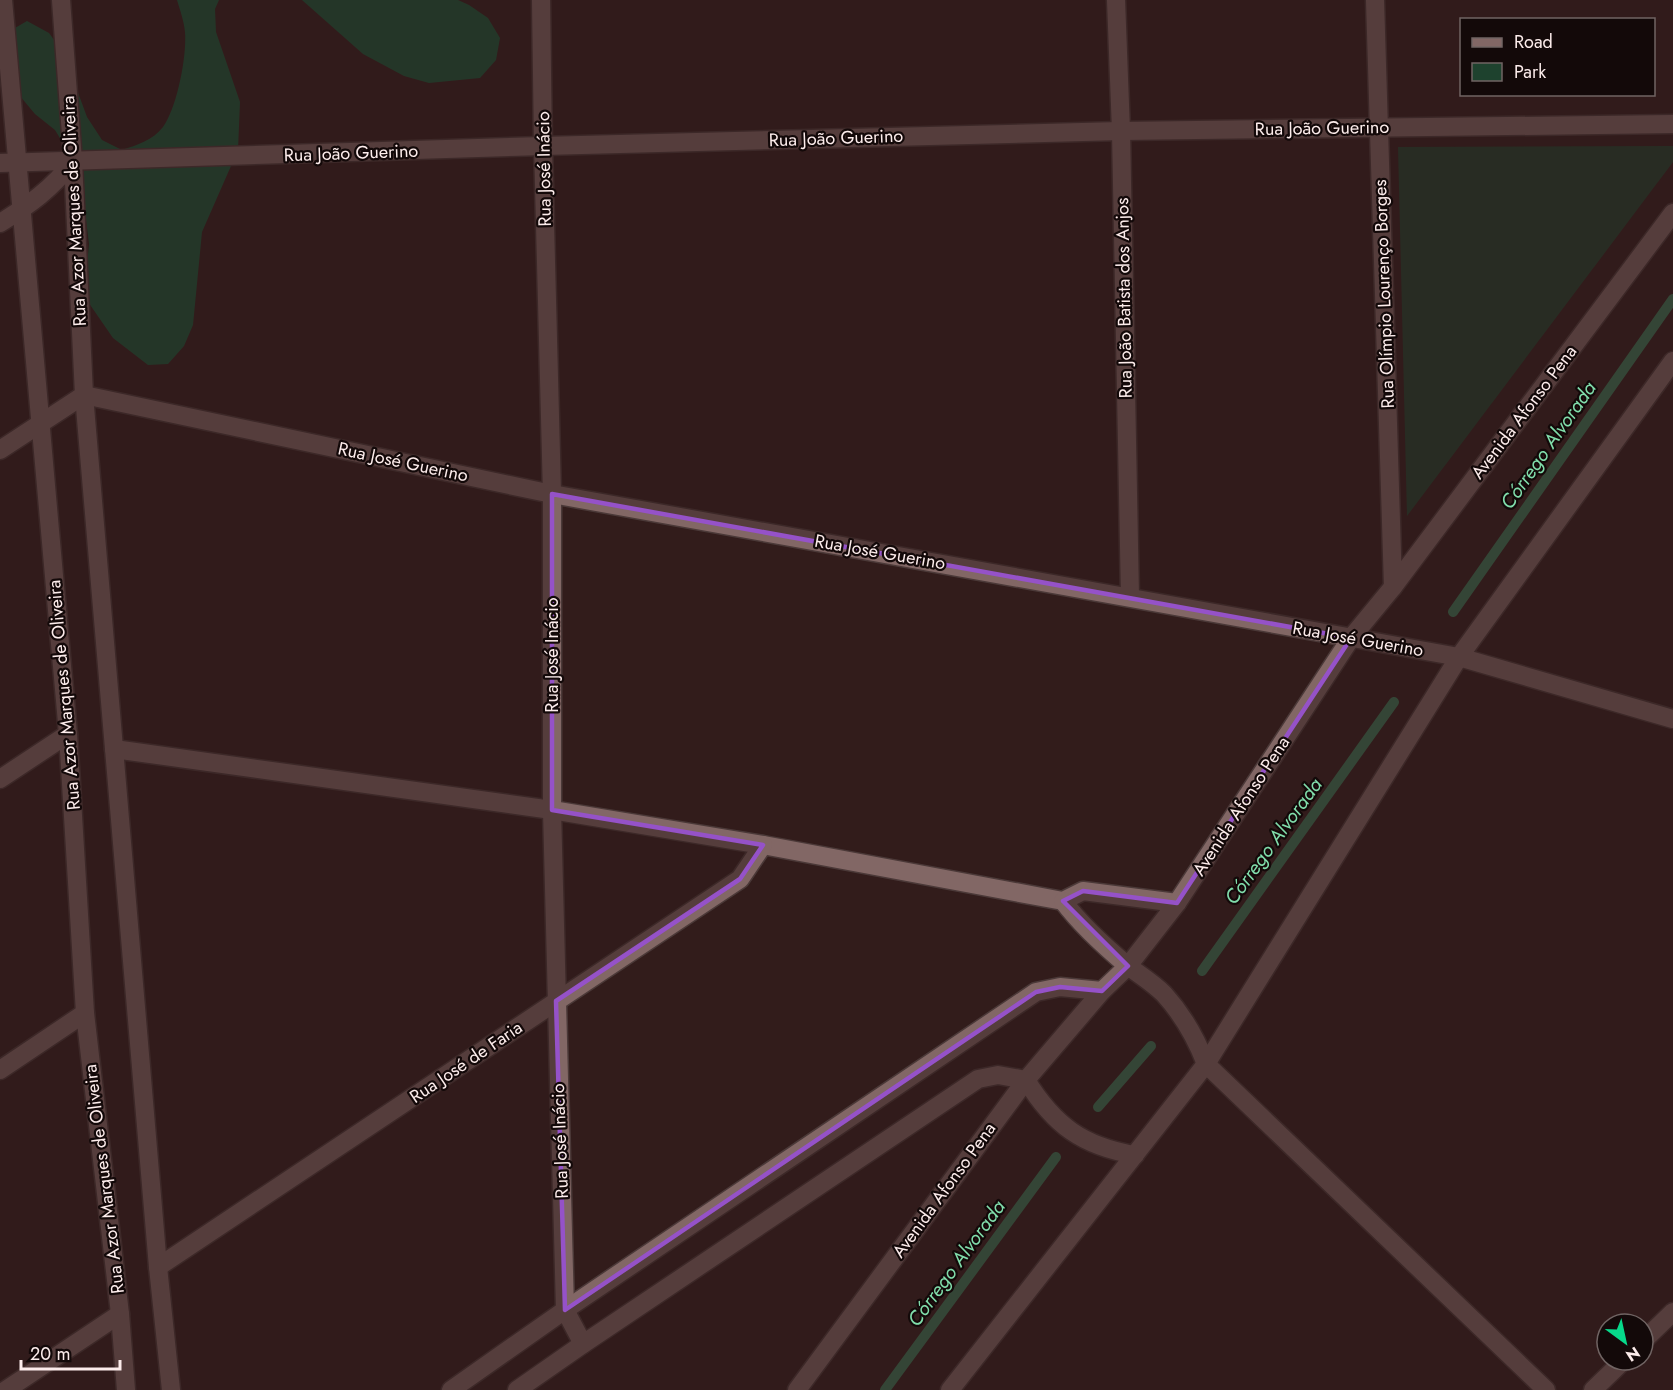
<svg xmlns="http://www.w3.org/2000/svg" width="1673" height="1390" viewBox="0 0 1673 1390" font-family="Jost,sans-serif">
<style>
.green{fill:#1e422e}
.forest{fill:#155839}
.lines{fill:none;stroke-linecap:round;stroke-linejoin:round}
.stream{stroke:#397957;stroke-width:10}
.minor-casing{stroke:#4b3938;stroke-width:21}
.minor{stroke:#826765;stroke-width:18}
.marked{fill:none;stroke:#9552c8;stroke-width:4.5;stroke-linejoin:round}
.labels{text-anchor:middle;stroke-width:4.5;stroke-linejoin:round;paint-order:stroke}
.street-label{font-size:18px;fill:#fceceb;stroke:#130909}
.water-label{font-size:20px;font-style:italic;fill:#81ddab;stroke:#130909}
</style>
<rect width="100%" height="100%" fill="#321c1b"/>
<!-- green -->
<polygon class="green" points="1673,146 1673,162 1407,516 1398,147"/>
<!-- forest -->
<g class="forest">
<path d="M177 0H219L215 9 216 32 240 102 238 150 202 232 193 325 184 346 168 364 148 365 113 338 84 296 89 244 80 171 55 130 35 114 4 77 0 69V43L3 35 27 21 49 33 63 52 87 117 102 140 122 150C137 145 153 140 163 127 177 108 187 56 185 32 184 21 180 10 177 0Z"/>
<polygon points="302,0 458,0 469,5 488,18 500,38 496,60 480,78 429,83 404,76 363,54"/>
</g>
<g class="lines">
<!-- stream -->
<g class="stream">
<polyline points="1453,612 1673,299"/>
<polyline points="1202,971 1394,702"/>
<polyline points="1098,1107 1151,1046"/>
<polyline points="885,1390 1056,1157"/>
</g>
<defs>
<g id="minor">
<polyline points="3,0 68,734 85,1013 120,1314 126,1390"/>
<polyline points="61,0 73,161 84,395 158,1267 171,1390"/>
<polyline points="541,0 543,146 552,494 552,810 565,1310 583,1344"/>
<polyline points="1116,0 1121,131 1130,597"/>
<polyline points="1375,0 1393,587"/>
<polyline points="0,163 543,146 1121,131 1673,124"/>
<path d="M0 223C28 206 53 188 73 161"/>
<polyline points="0,450 84,395 552,494 1459,657 1673,719"/>
<polyline points="114,749 552,810 763,845 1063,901 1083,891 1177,903"/>
<polyline points="0,779 68,734"/>
<path d="M1063 901C1081 925 1104 946 1128 966 1140 975 1153 983 1164 994 1183 1015 1196 1038 1206 1064L1546 1390"/>
<polyline points="0,1070 85,1013"/>
<polyline points="158,1267 740,879 763,845"/>
<polyline points="1643,1341 1673,1312"/>
<polyline points="6,1390 120,1314"/>
<polyline points="451,1390 565,1310 1036,992 1060,987 1102,991"/>
<path d="M517 1390 583 1344 978 1079 998 1075 1026 1080C1054 1125 1082 1146 1135 1155"/>
<polyline points="797,1390 1026,1080 1102,991 1128,966 1177,903 1351,638 1393,587 1673,213"/>
<polyline points="950,1390 1206,1064 1459,657 1673,361"/>
<polyline points="1593,1390 1624,1360"/>
</g>
</defs>
<!-- minor casing -->
<use href="#minor" class="minor-casing"/>
<!-- minor -->
<use href="#minor" class="minor"/>
</g>
<!-- marked area -->
<path d="M0 0H1673V1390H0ZM552 494 1351 638 1177 903 1083 891 1063 901 1128 966 1102 991 1060 987 1036 992 565 1310 556 1001 740 879 763 845 552 810Z" fill="#321c1b" fill-opacity=".55" fill-rule="evenodd"/>
<path class="marked" d="M552 494 1351 638 1177 903 1083 891 1063 901 1128 966 1102 991 1060 987 1036 992 565 1310 556 1001 740 879 763 845 552 810Z"/>
<g class="labels">
<!-- street labels -->
<g class="street-label">
<text transform="translate(1322 128) rotate(-1)" y="6">Rua João Guerino</text>
<text transform="translate(836 138) rotate(-2)" y="6">Rua João Guerino</text>
<text transform="translate(351 153) rotate(-2)" y="6">Rua João Guerino</text>
<text transform="translate(544 169) rotate(-91)" y="6">Rua José Inácio</text>
<text transform="translate(74 211) rotate(-93)" y="6">Rua Azor Marques de Oliveira</text>
<text transform="translate(1384 294) rotate(-92)" y="6">Rua Olímpio Lourenço Borges</text>
<text transform="translate(1124 298) rotate(-91)" y="6">Rua João Batista dos Anjos</text>
<text transform="translate(1524 412) rotate(-53)" y="6">Avenida Afonso Pena</text>
<text transform="translate(403 462) rotate(12)" y="6">Rua José Guerino</text>
<text transform="translate(880 552) rotate(10)" y="6">Rua José Guerino</text>
<text transform="translate(1358 639) rotate(10)" y="6">Rua José Guerino</text>
<text transform="translate(552 655) rotate(-90)" y="6">Rua José Inácio</text>
<text transform="translate(64 695) rotate(-95)" y="6">Rua Azor Marques de Oliveira</text>
<text transform="translate(1241 806) rotate(-57)" y="6">Avenida Afonso Pena</text>
<text transform="translate(466 1062) rotate(-34)" y="6">Rua José de Faria</text>
<text transform="translate(560 1141) rotate(-92)" y="6">Rua José Inácio</text>
<text transform="translate(104 1179) rotate(-97)" y="6">Rua Azor Marques de Oliveira</text>
<text transform="translate(944 1190) rotate(-54)" y="6">Avenida Afonso Pena</text>
</g>
<!-- water labels -->
<g class="water-label">
<text transform="translate(1548 445) rotate(-55)" y="7">Córrego Alvorada</text>
<text transform="translate(1273 841) rotate(-54)" y="7">Córrego Alvorada</text>
<text transform="translate(956 1263) rotate(-54)" y="7">Córrego Alvorada</text>
</g>
</g>
<!-- legend -->
<rect x="1460" y="18" width="195" height="78" fill="#130909" stroke="#706463" stroke-width="1.5"/>
<rect x="1472" y="38" width="30" height="9" fill="#826765" stroke="#706463" stroke-width="1.5"/>
<text x="1514" y="48" font-size="18" fill="#fceceb">Road</text>
<rect x="1472" y="63" width="30" height="18" fill="#1e422e" stroke="#706463" stroke-width="1.5"/>
<text x="1514" y="78" font-size="18" fill="#fceceb">Park</text>
<!-- north arrow -->
<g transform="translate(1625 1342) rotate(147)"><circle r="28" fill="#130909" stroke="#706463" stroke-width="1.5"/>
<path d="M0-4.5L10 22L0 15L-10 22Z" fill="#07d98b"/>
<text y="-9" font-size="16" font-weight="bold" text-anchor="middle" fill="#fceceb">N</text>
</g>
<!-- scale -->
<path d="M21 1360v9h99v-9" fill="none" stroke="#fceceb" stroke-width="3"/>
<text x="30" y="1360" font-size="18" fill="#fceceb" stroke="#130909" stroke-width="4.5" paint-order="stroke">20 m</text>
</svg>
